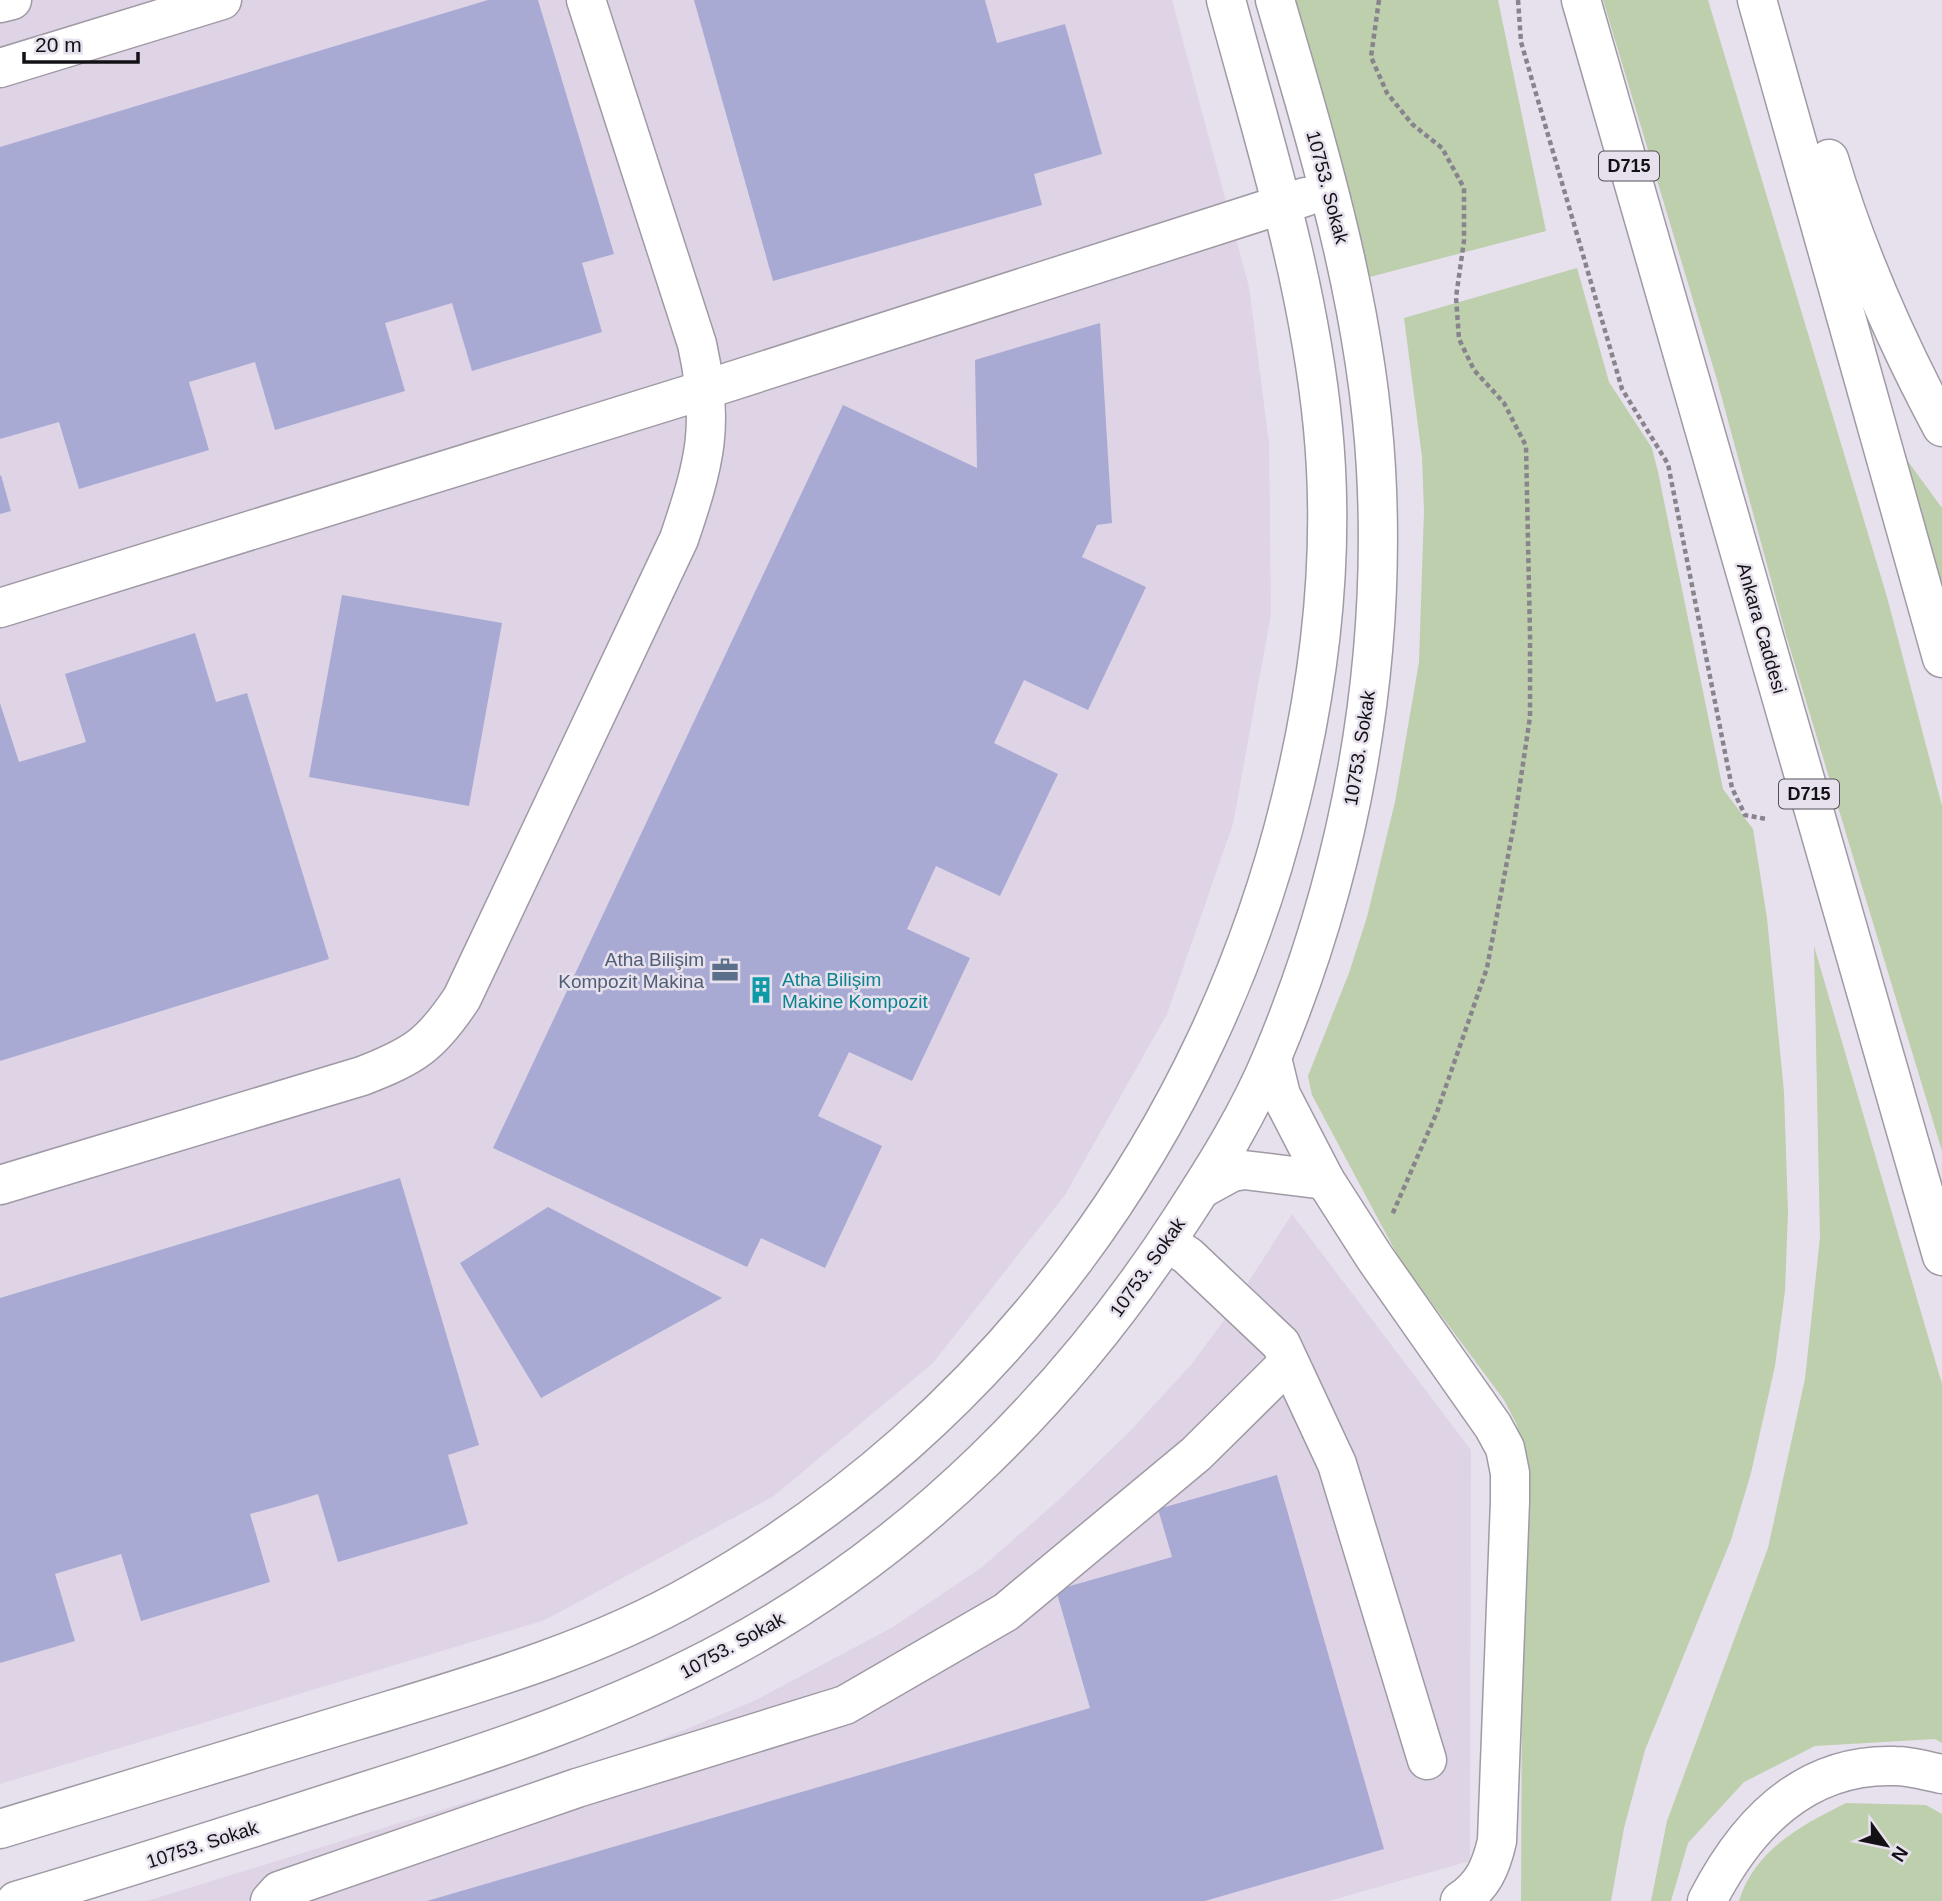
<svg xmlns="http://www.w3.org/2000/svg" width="1942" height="1901" viewBox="0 0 1942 1901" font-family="Arial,sans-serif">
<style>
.built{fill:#ded4e6}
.green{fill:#bdcfad}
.building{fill:#a8aad3}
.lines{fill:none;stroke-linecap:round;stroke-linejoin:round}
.minor-casing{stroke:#a09aa5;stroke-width:41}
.highway-casing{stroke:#a09aa5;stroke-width:41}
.path{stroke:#88848d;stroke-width:4.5;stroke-dasharray:5 3.5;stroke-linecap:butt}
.minor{stroke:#fff;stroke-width:38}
.highway{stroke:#fff;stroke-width:38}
.labels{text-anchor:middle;stroke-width:5;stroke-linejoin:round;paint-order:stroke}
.shield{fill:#e7e1ed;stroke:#534f56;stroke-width:2}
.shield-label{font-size:18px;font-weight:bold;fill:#131115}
.street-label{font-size:19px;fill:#131115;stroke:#e7e1ed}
.service-label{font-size:19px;fill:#4e5e75;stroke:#e7e1ed;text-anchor:end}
.culture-label{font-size:19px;fill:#0d838f;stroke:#e7e1ed;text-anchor:start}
</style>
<rect width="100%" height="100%" fill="#e7e1ed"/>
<!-- built -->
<g class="built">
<polygon points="0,0 1172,0 1249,287 1269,443 1271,614 1233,824 1167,1014 1065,1195 933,1363 774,1496 545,1620 0,1784"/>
<polygon points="1292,1214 1471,1450 1470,1861 1329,1901 147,1901 635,1750 754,1701 893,1627 981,1568 1062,1497 1130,1431 1190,1366 1222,1323"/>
</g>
<!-- green -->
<g class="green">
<polygon points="1282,0 1498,0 1546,231 1362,279"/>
<polygon points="1603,0 1708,0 1887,597 1942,806 1942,1151 1786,635 1717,380"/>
<polygon points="1577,268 1609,382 1652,448 1658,472 1723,789 1753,829 1767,918 1784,1092 1788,1212 1785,1291 1775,1366 1751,1473 1731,1540 1645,1750 1624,1828 1611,1901 1521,1901 1523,1448 1516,1423 1504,1400 1400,1260 1312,1095 1308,1076 1349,973 1367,917 1395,802 1419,662 1424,511 1422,457 1404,318"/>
<polygon points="1907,460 1942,508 1942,585"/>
<polygon points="1814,946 1942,1384 1942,1743 1935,1739 1815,1746 1744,1782 1688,1843 1671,1901 1651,1901 1667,1821 1768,1548 1805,1379 1820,1237"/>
<path d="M1846 1803 1926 1805 1942 1814V1901H1739C1754 1850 1802 1825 1846 1803Z"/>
</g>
<!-- building -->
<g class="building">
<polygon points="488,0 538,0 614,254 582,263 602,332 472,371 452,303 385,323 405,391 275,430 255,362 189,382 209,450 79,489 59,422 0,439 0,147"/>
<polygon points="694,0 985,0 997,43 1065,24 1102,154 1034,174 1042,205 773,281"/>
<polygon points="1100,323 1112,523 1097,525 1082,557 1146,587 1088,710 1024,680 994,743 1058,774 1000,896 936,866 907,929 970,958 912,1081 849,1052 818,1116 882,1146 825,1268 761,1238 747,1267 493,1148 843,405 977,468 975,360"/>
<polygon points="1,475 11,511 0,514 0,476"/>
<polygon points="342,595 502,623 469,806 309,777"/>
<polygon points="195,633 216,702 247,693 329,959 0,1061 0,703 19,762 86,742 65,674"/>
<polygon points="400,1178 479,1445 448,1455 468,1524 338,1562 318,1494 286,1504 250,1514 270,1582 141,1621 121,1554 55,1574 75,1641 0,1663 0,1298"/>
<polygon points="548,1207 722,1298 541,1398 460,1263"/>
<polygon points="1277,1475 1384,1849 1205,1901 427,1901 1090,1708 1056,1590 1172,1557 1158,1509"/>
</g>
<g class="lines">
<defs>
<g id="minor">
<polyline points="0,3 12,0"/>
<polyline points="0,68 222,0"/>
<polyline points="0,608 707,389 1305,197"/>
<path d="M1272 1058 1281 1095 1325 1180 1375 1258 1493 1426 1505 1448 1510 1473V1501L1497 1841C1491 1867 1483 1886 1460 1901"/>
<path d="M0 1185 362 1076C414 1056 431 1045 462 998L679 539C705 462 715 425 697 344L586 0"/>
<polyline points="1201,1189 1232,1172 1244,1170 1325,1180"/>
<polyline points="1167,1242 1188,1256 1281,1344 1337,1464 1427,1760"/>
<path d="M0 1829C119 1793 239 1756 358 1720 473 1685 591 1652 696 1592 997 1424 1210 1132 1291 799 1321 677 1335 553 1323 428 1309 281 1264 141 1226 0"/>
<path d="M16 1901C132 1867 246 1830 360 1793 487 1753 615 1711 732 1647 916 1547 1069 1393 1182 1218 1216 1166 1249 1113 1273 1055 1350 871 1387 668 1376 469 1367 307 1320 154 1275 0"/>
<polyline points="270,1901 279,1891 577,1788 845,1705 1006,1612 1196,1454 1289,1362"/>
</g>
<g id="highway">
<polyline points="1581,0 1942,1256"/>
<polyline points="1757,0 1942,658"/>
<path d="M1829 159C1857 253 1896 341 1942 427"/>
<path d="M1707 1901C1746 1825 1804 1763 1895 1766 1910 1766 1927 1771 1942 1774"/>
</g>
</defs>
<!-- minor casing -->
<use href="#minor" class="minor-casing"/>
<!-- highway casing -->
<use href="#highway" class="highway-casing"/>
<!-- path -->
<g class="path">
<polyline points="1379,0 1371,57 1387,93 1412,124 1442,148 1464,188 1464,241 1456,297 1459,339 1474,370 1504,403 1526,446 1530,635 1530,717 1514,824 1487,968 1437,1112 1392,1215"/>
<polyline points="1518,0 1521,42 1622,389 1668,464 1732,788 1745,815 1766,819"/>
</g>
<!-- minor -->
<use href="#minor" class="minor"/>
<!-- highway -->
<use href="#highway" class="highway"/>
</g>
<!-- icons -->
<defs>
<symbol id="office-bare" viewBox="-9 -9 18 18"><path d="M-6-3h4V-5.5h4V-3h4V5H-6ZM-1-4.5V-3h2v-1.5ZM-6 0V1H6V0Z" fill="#5c6f8a" stroke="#e7e1ed" stroke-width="2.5" paint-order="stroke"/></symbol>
<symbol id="building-bare" viewBox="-9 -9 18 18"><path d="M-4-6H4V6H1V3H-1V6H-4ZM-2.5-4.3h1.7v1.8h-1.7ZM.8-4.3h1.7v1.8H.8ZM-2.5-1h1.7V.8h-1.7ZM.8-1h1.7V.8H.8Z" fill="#0f9aa8" stroke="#e7e1ed" stroke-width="2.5" paint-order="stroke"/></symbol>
</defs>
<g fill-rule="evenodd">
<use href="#office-bare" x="706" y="951" width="38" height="38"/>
<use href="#building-bare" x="742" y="971" width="38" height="38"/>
</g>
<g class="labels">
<!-- shield labels -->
<g class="shield">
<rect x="1599" y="151.5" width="60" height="29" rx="5"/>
<rect x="1779" y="779.5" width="60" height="29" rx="5"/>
</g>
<g class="shield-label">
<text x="1629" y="172">D715</text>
<text x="1809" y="800">D715</text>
</g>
<!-- street labels -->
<g class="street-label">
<text transform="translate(1328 187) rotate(75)" y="7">10753. Sokak</text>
<text transform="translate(1762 628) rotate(74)" y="7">Ankara Caddesi</text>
<text transform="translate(1359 748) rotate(-81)" y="7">10753. Sokak</text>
<text transform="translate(1147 1267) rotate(-55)" y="7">10753. Sokak</text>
<text transform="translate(732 1645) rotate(-29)" y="7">10753. Sokak</text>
<text transform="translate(202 1844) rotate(-18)" y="7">10753. Sokak</text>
</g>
<!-- service labels -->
<g class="service-label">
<text x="704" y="966">Atha Bilişim<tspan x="704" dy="22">Kompozit Makina</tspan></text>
</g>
<!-- culture labels -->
<g class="culture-label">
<text x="782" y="986">Atha Bilişim<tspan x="782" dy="22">Makine Kompozit</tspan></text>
</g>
</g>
<!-- north arrow -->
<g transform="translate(1886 1845) rotate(123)" stroke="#e7e1ed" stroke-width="5" paint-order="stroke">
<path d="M0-5L12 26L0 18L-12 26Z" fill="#131115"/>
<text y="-10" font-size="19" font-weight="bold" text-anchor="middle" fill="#131115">N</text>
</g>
<!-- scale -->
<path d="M24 52v10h114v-10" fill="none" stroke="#131115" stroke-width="3.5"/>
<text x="35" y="52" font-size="21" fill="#131115" stroke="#e7e1ed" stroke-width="5" paint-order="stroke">20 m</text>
</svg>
